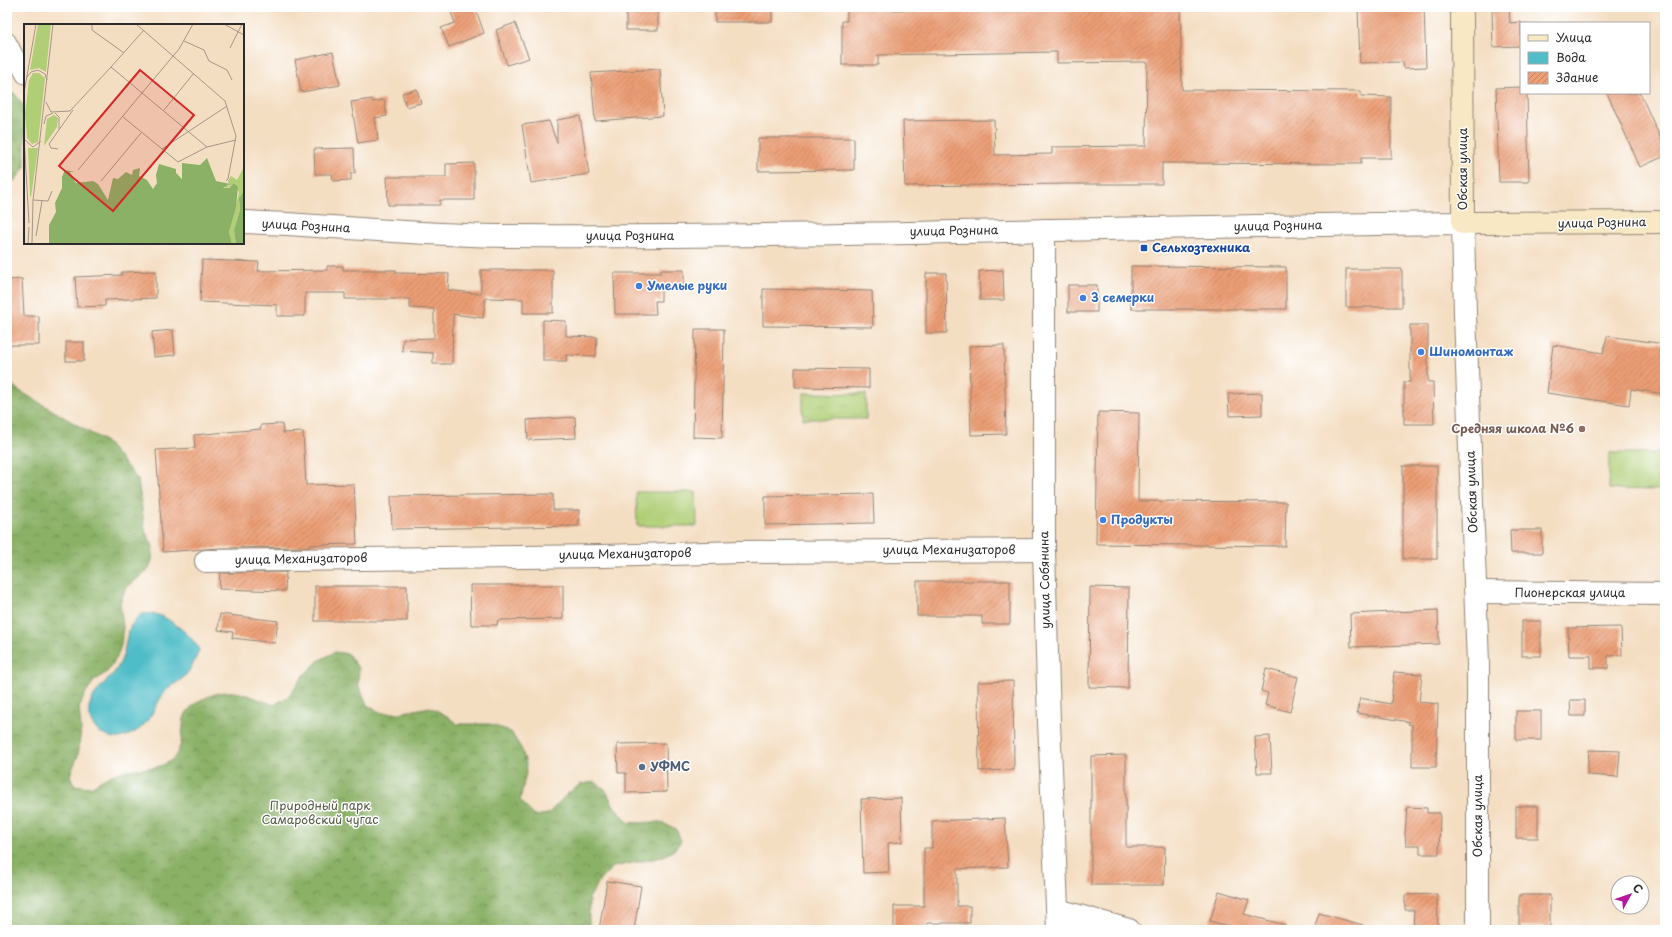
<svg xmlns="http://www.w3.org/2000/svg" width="1672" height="937" viewBox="0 0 1672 937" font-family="'Playpen Sans',sans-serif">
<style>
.forest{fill:url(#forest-crowns);stroke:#5b6e48}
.park{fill:url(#park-tufts);stroke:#6d7c50}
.pitch{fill:#afce75;stroke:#6d7c50}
.water{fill:#50bdc8;stroke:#3e747a}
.building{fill:url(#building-hatch)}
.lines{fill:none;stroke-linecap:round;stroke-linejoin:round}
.pedestrian-casing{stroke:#908476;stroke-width:19}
.minor-casing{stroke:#908476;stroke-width:24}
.secondary-casing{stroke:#908476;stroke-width:24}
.pedestrian{stroke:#fff;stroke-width:17}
.minor{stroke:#fff;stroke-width:22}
.secondary{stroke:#f8e8c3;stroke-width:22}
.transit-dot{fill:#1a4fb4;stroke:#fff;stroke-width:1.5}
.shop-dot{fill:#3f7fe0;stroke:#fff;stroke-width:1.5}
.education-dot{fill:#8d6e63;stroke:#fff;stroke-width:1.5}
.service-dot{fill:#5c6f8a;stroke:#fff;stroke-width:1.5}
.labels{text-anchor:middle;stroke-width:3;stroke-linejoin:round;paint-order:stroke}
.street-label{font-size:12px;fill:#2b2b2b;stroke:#fff}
.transit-label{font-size:12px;font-weight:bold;fill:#164399;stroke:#fff;text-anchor:start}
.shop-label{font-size:12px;font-weight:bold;fill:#366cbe;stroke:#fff;text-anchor:start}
.education-label{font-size:12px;font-weight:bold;fill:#785e54;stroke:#fff;text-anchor:end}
.service-label{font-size:12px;font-weight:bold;fill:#4e5e75;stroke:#fff;text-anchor:start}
.park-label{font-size:12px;fill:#535c41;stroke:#fff}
.inset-road{fill:none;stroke:#a49686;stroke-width:1}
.view{fill:#d62828;fill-opacity:0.15;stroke:#d62828;stroke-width:2}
.inset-edge{fill:none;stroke:#2b2b2b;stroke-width:2}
</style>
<defs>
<pattern id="forest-crowns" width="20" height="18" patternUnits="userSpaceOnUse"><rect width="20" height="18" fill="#8bb166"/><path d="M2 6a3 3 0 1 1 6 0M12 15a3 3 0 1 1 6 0" fill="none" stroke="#729054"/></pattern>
<pattern id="park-tufts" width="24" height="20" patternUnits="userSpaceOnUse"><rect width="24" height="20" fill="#afce75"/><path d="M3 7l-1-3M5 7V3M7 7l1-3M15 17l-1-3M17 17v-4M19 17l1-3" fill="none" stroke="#97b165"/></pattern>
<pattern id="building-hatch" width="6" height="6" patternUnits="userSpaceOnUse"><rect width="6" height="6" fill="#ec9e74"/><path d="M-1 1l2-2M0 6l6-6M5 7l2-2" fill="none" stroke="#bf815f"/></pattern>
</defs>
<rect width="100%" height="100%" fill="#fff"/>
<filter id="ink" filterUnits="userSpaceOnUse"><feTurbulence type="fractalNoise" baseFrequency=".025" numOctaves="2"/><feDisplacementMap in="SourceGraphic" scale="8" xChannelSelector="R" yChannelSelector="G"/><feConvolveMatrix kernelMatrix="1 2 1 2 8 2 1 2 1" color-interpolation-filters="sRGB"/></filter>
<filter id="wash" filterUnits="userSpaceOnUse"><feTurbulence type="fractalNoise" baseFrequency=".012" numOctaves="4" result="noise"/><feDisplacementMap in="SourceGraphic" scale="16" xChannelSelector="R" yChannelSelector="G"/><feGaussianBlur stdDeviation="0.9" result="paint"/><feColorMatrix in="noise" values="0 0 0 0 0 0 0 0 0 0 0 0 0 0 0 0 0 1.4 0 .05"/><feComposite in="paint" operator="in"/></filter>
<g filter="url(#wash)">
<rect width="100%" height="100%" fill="#f4dec2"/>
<!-- forest -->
<g class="forest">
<polygon points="7,93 15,94 25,108 25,167 16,179 7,187"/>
<path d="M7 379 18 390 106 442 138 480 145 531 153 546 152 560 149 569 125 589 120 603 123 627 121 645 117 657 107 672 94 681 86 692 79 708 81 728 78 755 70 775 74 785 91 787C103 779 115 772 129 770 140 768 155 769 165 764 184 755 181 736 184 719 185 712 193 705 199 701 231 684 243 694 274 705L288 697 304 675 318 661 335 652 348 654 359 669 358 684 367 705 382 713H399L430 707 447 716 457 724H490L511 732 522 750 527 768 520 800 534 816 548 814 567 794 581 784 595 782 605 789 614 806 629 823 660 822 676 829 681 841 674 850 662 857 613 867 600 880 589 898V930H7Z"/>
</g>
<!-- park -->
<polygon class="park" points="803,393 866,394 866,419 803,419"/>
<!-- pitch -->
<g class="pitch">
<polygon points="1609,453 1665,453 1665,490 1609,489"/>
<polygon points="636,492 696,492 697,526 637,526"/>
</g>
<!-- water -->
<path class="water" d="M142 614C146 614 151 613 155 614 170 618 193 636 199 650 195 661 190 671 182 679 177 683 171 685 167 689 153 706 150 729 126 736 122 737 119 739 115 738 108 737 101 735 96 729 90 722 87 713 90 704 95 688 112 679 119 665 130 644 121 630 142 614Z"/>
<g id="blocks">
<!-- building -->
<g class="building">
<polygon points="449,7 475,7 484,33 449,47 441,28 455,23"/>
<rect x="626" y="7" width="32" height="23"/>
<rect x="715" y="7" width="57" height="15"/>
<polygon points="847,7 877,7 877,10 1072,7 1180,7 1182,90 1361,91 1361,96 1391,97 1391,158 1361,158 1361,164 1162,163 1162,184 1068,184 905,186 903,121 994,120 995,155 1052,154 1052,147 1146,146 1147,62 1057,63 1057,52 878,55 878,65 842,65 842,21 847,21"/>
<polygon points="1358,7 1424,7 1426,67 1404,68 1403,62 1360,63"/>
<polygon points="1509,8 1510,23 1521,22 1521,46 1493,47 1492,9"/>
<polygon points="515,23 529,58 507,65 496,30"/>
<polygon points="333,52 340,85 301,92 295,60"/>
<polygon points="660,69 663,116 595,121 591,73"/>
<polygon points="1521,87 1521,93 1527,93 1529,182 1499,182 1496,88"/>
<polygon points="417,89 421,103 406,107 402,93"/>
<polygon points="1607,93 1640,93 1665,148 1665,156 1640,167"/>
<polygon points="372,99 373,102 384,100 387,116 375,118 378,140 358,143 351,102"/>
<polygon points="580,116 589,174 531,183 522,125 549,121 557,143 557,120"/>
<polygon points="758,138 854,138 854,170 758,171"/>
<polygon points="354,148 355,173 351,173 351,180 333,181 332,174 315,174 314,149"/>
<polygon points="474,163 474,200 440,200 440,205 388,205 387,177 446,177 446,164"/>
<polygon points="202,260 259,262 258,271 327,270 327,266 343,266 343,270 396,270 396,273 449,274 448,290 481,294 481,270 553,270 553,313 523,313 523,299 486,298 483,318 453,314 452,364 433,364 433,353 402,351 403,339 434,338 434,309 410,308 410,299 345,299 345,293 305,293 305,316 277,316 277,305 200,302"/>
<polygon points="1131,266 1286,267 1286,309 1131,309"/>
<rect x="1346" y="269" width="56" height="38"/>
<polygon points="660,270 684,270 684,285 661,285 661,301 655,301 656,314 615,314 614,273 661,273"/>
<polygon points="1003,270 1004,300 980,300 979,271"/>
<polygon points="156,271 156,298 105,300 105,306 77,307 75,277 122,275 122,272"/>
<polygon points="926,273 946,273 947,333 926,333"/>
<polygon points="22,279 24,316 39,316 39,345 7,345 7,280"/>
<rect x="1068" y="285" width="29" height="27"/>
<polygon points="763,289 872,291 873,327 763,326"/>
<polygon points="543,320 566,321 566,336 597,337 596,356 566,355 566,361 543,361"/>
<polygon points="1410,325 1428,325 1428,382 1433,382 1434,424 1404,424 1404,382 1410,382"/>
<polygon points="695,329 724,329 722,438 693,437"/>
<polygon points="173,330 175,355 154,357 152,332"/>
<polygon points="1607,336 1665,344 1665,394 1631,389 1629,405 1547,393 1553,345 1603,353"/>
<rect x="66" y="342" width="18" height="19"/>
<polygon points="1004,345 1006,434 971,435 969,346"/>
<polygon points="795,368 869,369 869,388 795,387"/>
<polygon points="1262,393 1262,415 1229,416 1228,394"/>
<polygon points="1098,412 1139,413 1138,501 1286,502 1285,546 1096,544"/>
<polygon points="575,417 576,438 528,440 527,420"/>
<polygon points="282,424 283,433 303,432 306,485 354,484 357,544 310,545 310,547 220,548 163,552 156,450 195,448 194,435 261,429 261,425"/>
<rect x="1403" y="466" width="34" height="93"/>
<polygon points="553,494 553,510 579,510 579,526 392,529 391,496"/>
<polygon points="873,494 874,523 765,525 765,496"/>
<polygon points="1510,530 1542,530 1542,553 1511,553"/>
<polygon points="286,572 285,591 219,589 220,573"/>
<polygon points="917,581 1010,581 1010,624 982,624 982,616 917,616"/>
<polygon points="470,585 563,585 563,619 498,620 497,625 471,625"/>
<rect x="315" y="586" width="92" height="35"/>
<polygon points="1090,587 1129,588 1128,688 1089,687"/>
<polygon points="1438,610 1439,644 1351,647 1350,614"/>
<polygon points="220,614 278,621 275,643 232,638 233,632 218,630"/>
<rect x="1522" y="621" width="19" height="35"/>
<polygon points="1621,627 1622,655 1608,656 1608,668 1591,668 1591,656 1569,656 1568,628"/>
<polygon points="1266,669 1298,677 1290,712 1265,705 1268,693 1261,691"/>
<polygon points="1394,672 1422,674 1419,702 1438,704 1436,767 1412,767 1412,725 1408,724 1409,722 1357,713 1360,698 1391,704"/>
<polygon points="1013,681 1014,770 979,771 978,682"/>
<polygon points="1570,700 1585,700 1585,716 1571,716"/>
<rect x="1516" y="711" width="25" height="29"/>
<polygon points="1270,736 1272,773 1257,773 1255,737"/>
<polygon points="666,743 667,792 626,793 626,773 618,773 617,744"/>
<polygon points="1589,750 1620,751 1618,777 1587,775"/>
<polygon points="1126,755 1126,847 1165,847 1164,885 1091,885 1091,756"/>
<polygon points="901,798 902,842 888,843 889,872 863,873 861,799"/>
<rect x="1516" y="806" width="22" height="32"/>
<polygon points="1407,807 1427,808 1427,813 1440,813 1439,854 1420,854 1420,845 1406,845 1405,834"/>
<polygon points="1005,818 1008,867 957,869 957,906 970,906 970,923 927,923 927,930 894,930 894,906 924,906 924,848 932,848 932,821"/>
<polygon points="607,881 641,886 634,930 599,930"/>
<polygon points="1219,891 1249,900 1244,914 1285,925 1284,930 1242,930 1210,921"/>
<polygon points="1437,894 1438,930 1413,930 1414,910 1405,910 1405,895"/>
<polygon points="1519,895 1550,895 1550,927 1519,926"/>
<polygon points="1319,913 1363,925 1362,930 1314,930"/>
</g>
</g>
</g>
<g filter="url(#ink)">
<use href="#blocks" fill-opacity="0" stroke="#908476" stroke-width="1"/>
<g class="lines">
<defs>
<polyline id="pedestrian" points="7,41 25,75"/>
<g id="minor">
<path d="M243 222C333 225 422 236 512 236 829 238 1146 226 1463 223L1465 314 1478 664V930"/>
<polyline points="1044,230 1044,550 1049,722 1058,930"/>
<polyline points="206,561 603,556 740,552 1044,550"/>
<polyline points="1476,592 1665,594"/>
<polyline points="1058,910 1129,930"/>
</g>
<polyline id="secondary" points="1462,7 1463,223 1665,222"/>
</defs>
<!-- pedestrian casing -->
<use href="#pedestrian" class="pedestrian-casing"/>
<!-- minor casing -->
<use href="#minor" class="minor-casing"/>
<!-- secondary casing -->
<use href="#secondary" class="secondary-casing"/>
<!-- pedestrian -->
<use href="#pedestrian" class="pedestrian"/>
<!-- minor -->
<use href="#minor" class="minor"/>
<!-- secondary -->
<use href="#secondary" class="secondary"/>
</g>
</g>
<!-- markers -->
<rect class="transit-dot" x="1140" y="244" width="8" height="8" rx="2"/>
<g class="shop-dot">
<circle cx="639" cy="286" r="4"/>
<circle cx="1083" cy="298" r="4"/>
<circle cx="1421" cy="352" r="4"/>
<circle cx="1103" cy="520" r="4"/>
</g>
<circle class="education-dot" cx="1582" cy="429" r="4"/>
<circle class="service-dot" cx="642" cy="767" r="4"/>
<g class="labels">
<!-- street labels -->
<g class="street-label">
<text transform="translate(1463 169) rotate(-90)" y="4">Обская улица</text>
<text transform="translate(1602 223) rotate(-1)" y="4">улица Рознина</text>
<text transform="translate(306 226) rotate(3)" y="4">улица Рознина</text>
<text transform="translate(1278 226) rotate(-1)" y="4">улица Рознина</text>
<text transform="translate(954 231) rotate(-1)" y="4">улица Рознина</text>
<text x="630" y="240">улица Рознина</text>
<text transform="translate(1472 492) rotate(-92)" y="4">Обская улица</text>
<text x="949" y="554">улица Механизаторов</text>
<text transform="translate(625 554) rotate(-1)" y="4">улица Механизаторов</text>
<text transform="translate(301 559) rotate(-1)" y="4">улица Механизаторов</text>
<text transform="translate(1045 580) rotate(-91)" y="4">улица Собянина</text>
<text x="1570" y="597">Пионерская улица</text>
<text transform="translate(1478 816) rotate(-90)" y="4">Обская улица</text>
</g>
<!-- transit labels -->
<g class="transit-label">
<text x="1152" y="252">Сельхозтехника</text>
</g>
<!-- shop labels -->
<g class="shop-label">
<text x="647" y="290">Умелые руки</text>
<text x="1091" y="302">3 семерки</text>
<text x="1429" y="356">Шиномонтаж</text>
<text x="1111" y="524">Продукты</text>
</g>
<!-- education labels -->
<g class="education-label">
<text x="1574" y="433">Средняя школа №6</text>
</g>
<!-- service labels -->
<g class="service-label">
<text x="650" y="771">УФМС</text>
</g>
<!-- park labels -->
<g class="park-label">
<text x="320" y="810">Природный парк<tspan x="320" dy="14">Самаровский чугас</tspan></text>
</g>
</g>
<!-- overview -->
<g transform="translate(24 24)">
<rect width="220" height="220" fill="#f4dec2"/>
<path d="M14 0H27L22 48 15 44 6 46ZM9 49H15L21 54 14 118 8 120 3 114 1 90 5 56ZM30 91 34 94 33 103 20 122 23 95ZM4 124H14L7 173 6 172ZM220 143V167L215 178 216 186 210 206 212 220H208L205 208 215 169 211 159 203 164 198 162H205L204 157 207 152 213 156Z" fill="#afce75"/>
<path d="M183 134 192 157 206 160 199 164H205L210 159 214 163 212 183 205 208 208 220H25V201L32 188 31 179 38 164V153L41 146 51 148H46L52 159 69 157 74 160 84 176 89 154 94 155 102 148 108 151 109 146 116 144 115 152 123 156 129 165 133 159 132 151 135 140 152 145V149L158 155V139L176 141ZM220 167V220H212L210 206 216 186 215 175Z" fill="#8bb166"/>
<path class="inset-road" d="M68 0V6L100 29M112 0 201 77 212 112 204 155 202 157M200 0 220 11M160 17 180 26 185 37 203 46 208 56M206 24 218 0M87 43 120 6M3 53 7 48 14 46 21 50 23 56M0 69 12 0M22 78 27 88 46 87 87 43 118 69 155 25 169 0M140 86 170 49M31 89 35 93V105M99 93 154 138 183 123 212 116M20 100 22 92 29 89M0 113 5 199M1 116 9 123 17 117M34 125 27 124 25 120 49 86M138 125 203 82M54 146 118 69 183 123M77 157 117 109M9 176 24 177 28 167M12 212 18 177M4 220 5 203M8 220 9 176 29 0"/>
<path class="view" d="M116 46 170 91 89 187 35 142Z"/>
<rect width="220" height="220" class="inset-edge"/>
</g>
<!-- margin -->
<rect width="1672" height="937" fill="none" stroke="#fff" stroke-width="24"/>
<!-- legend -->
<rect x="1520" y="22" width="130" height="72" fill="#ffffff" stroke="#aaaaaa"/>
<rect x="1528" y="35" width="20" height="6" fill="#f8e8c3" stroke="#aaaaaa"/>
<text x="1556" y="42" font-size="12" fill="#2b2b2b">Улица</text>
<rect x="1528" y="52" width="20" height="12" fill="#50bdc8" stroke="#aaaaaa"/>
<text x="1556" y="62" font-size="12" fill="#2b2b2b">Вода</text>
<rect x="1528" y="72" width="20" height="12" fill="url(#building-hatch)" stroke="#aaaaaa"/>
<text x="1556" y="82" font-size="12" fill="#2b2b2b">Здание</text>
<!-- north arrow -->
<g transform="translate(1630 895) rotate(50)"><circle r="19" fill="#ffffff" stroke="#aaaaaa"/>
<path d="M0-3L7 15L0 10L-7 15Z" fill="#b5179e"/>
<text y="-6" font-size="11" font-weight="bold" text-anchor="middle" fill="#2b2b2b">С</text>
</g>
</svg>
